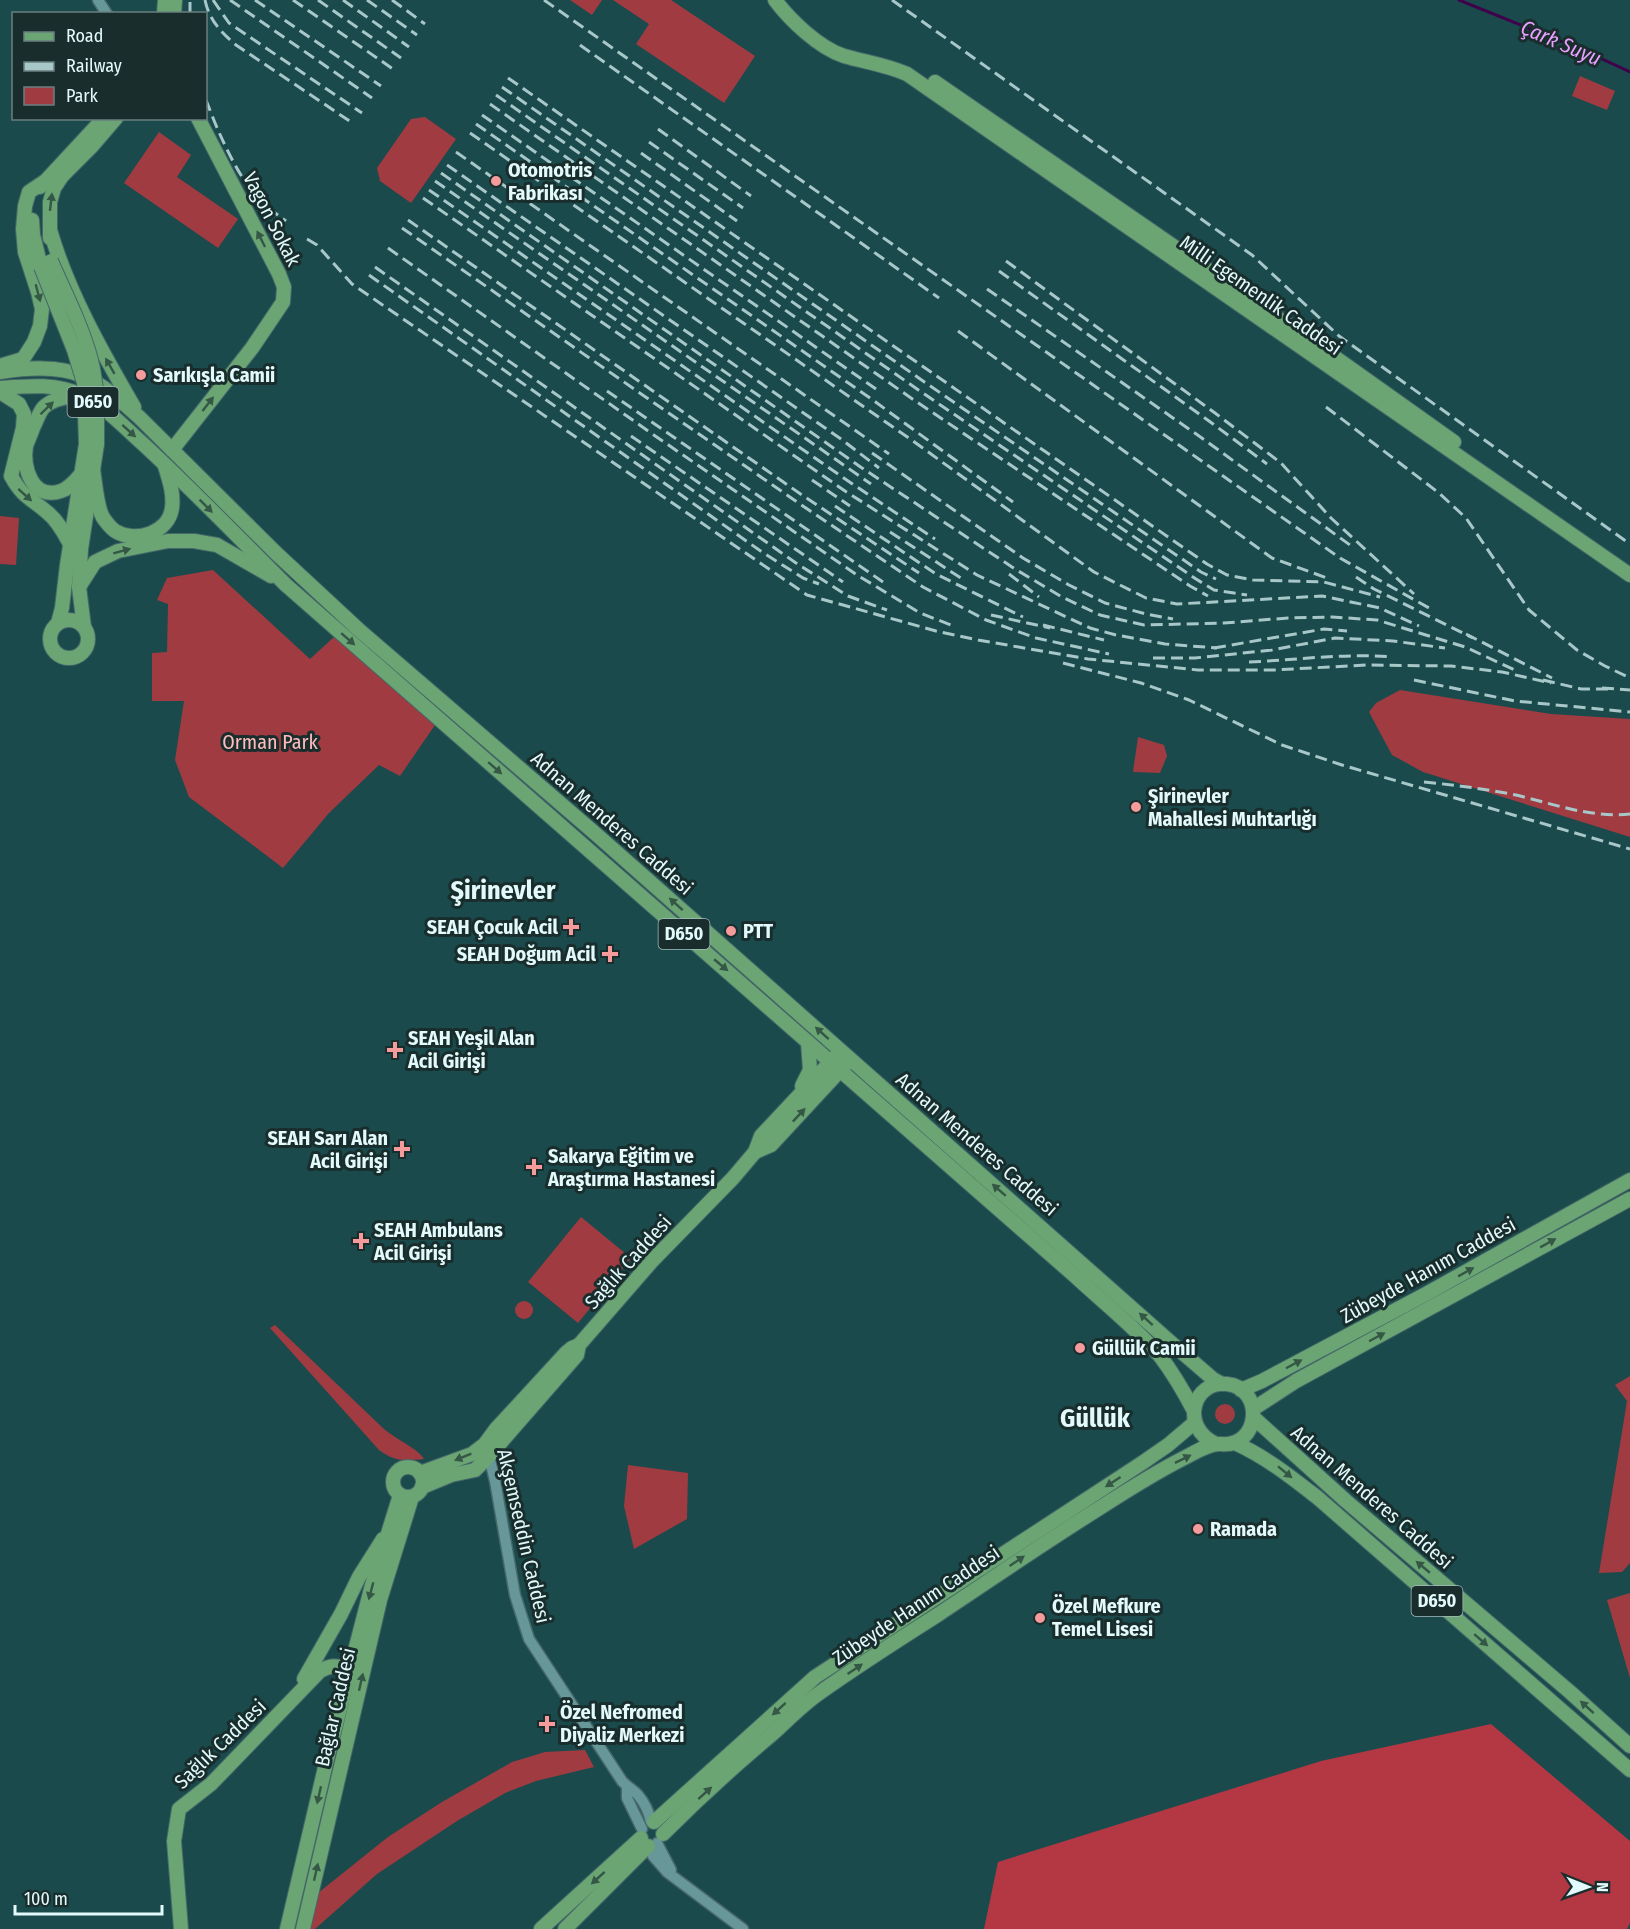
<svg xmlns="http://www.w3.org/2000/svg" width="1630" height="1929" viewBox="0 0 1630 1929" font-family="'Fira Sans Condensed',sans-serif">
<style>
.green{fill:#a03b42}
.forest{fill:#b43744}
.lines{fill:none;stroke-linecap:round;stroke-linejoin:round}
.stream{stroke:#3f014c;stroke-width:3}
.minor-casing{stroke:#466869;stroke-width:13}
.major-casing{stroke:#466869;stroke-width:16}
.minor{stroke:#679799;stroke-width:10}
.major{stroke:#6aa573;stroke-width:14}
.rail{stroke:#a8c7c8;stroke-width:3;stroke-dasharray:12 6;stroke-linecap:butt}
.major-bridge-casing{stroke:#466869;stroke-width:16;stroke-linecap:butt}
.major-bridge{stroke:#6aa573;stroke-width:14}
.oneway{fill:#355746}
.poi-dot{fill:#f59b9c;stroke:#192d2d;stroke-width:2}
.labels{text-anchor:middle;stroke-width:6;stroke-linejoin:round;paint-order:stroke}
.shield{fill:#192d2d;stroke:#a6bcbd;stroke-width:1.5}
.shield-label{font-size:18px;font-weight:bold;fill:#e2fafb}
.poi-label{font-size:20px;font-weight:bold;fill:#e2fafb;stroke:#192d2d;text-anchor:start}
.street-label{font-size:20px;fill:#e2fafb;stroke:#192d2d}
.park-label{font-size:20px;fill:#febcbc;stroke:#192d2d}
.water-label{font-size:21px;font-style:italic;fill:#eb9ffe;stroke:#192d2d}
.district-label{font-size:26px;font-weight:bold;fill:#e2fafb;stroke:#192d2d}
</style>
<rect width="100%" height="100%" fill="#1a4a4c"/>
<!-- green -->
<g class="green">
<polygon points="570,0 602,0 592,15"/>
<polygon points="613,0 671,0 755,56 724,103 636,44 649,24"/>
<polygon points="1580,76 1615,91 1607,110 1572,96"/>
<polygon points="425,117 456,139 411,203 380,181 377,168 411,119"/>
<polygon points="159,132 191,155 177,177 238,219 218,248 124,183"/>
<polygon points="0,516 19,518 16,565 0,564"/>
<polygon points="213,570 310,659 334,637 435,725 400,776 379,765 329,813 283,868 189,797 175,760 184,701 152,701 152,653 167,652 168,604 157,600 167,578"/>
<polygon points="1400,690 1551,714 1630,719 1630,837 1423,772 1392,755 1369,712 1376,703"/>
<polygon points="1138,737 1164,745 1167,756 1160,773 1133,772"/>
<polygon points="581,1217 631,1258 578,1323 528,1282"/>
<circle cx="524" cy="1310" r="9"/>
<path d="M275 1325 384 1429C393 1437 421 1451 424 1459 403 1461 396 1462 379 1450L270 1328Z"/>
<polygon points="1630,1376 1630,1563 1622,1572 1599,1573 1627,1401 1615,1385"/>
<circle cx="1225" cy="1414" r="10"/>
<polygon points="628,1465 688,1473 687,1519 634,1549 624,1506"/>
<polygon points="1630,1593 1630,1678 1607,1600"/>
<polygon points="585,1750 594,1767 536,1781 505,1793 457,1821 377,1874 315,1929 303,1929 308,1901 388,1837 442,1802 512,1762 545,1752"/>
</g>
<!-- forest -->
<polygon class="forest" points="1491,1724 1630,1841 1630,1923 1627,1929 984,1929 998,1862 1321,1761"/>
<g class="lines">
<!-- stream -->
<polyline class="stream" points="1459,0 1587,52 1630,72"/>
<defs>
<g id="minor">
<polyline points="98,0 107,14"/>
<path d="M488 1452 495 1481 515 1595 529 1639 622 1781C627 1787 633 1789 638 1795 644 1802 649 1812 651 1822"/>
<polyline points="627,1788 627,1798 642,1829"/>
<polyline points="657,1843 671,1870"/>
<polyline points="651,1846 653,1856 667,1872 743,1929"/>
</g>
<g id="major">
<path d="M775 0C790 20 819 48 844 56 865 62 887 65 907 74L1630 575"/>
<polyline points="164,14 165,0"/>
<polyline points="174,14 175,0"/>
<polyline points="935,82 1343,363 1454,442"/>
<polyline points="40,187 104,118"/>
<polyline points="32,220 33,235 41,267"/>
<path d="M50 230C68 292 102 352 134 407"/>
<polyline points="50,238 50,202 54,188 62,176 92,146 116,118"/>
<polyline points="3,365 23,359 34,342 40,326 42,309 38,292 25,252 23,229 25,206 29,192 44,182"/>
<path d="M0 372C26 368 58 365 83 376 104 385 122 402 139 417L276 553 359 630 597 835 1177 1348 1213 1379 1222 1384"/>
<path d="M0 388C27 386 56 383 81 395 104 405 124 427 142 443 192 489 238 537 286 585L1075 1276C1103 1302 1135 1327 1160 1356 1173 1373 1184 1392 1194 1411"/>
<path d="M0 392 19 404 24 414 23 428 11 476C23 498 31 498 48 513 58 521 64 533 70 544"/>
<path d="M78 395C67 397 51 399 43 408 39 413 36 422 33 428 31 434 28 440 26 446 22 468 33 501 61 491 70 488 76 480 82 473"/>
<polyline points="172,450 252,348 283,302 284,287 279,274 198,118"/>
<path d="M93 469C95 481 97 510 104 519 107 523 112 530 117 532 137 543 169 532 172 508 174 493 169 480 165 466"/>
<polyline points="79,587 95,562 118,551 168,541 194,541 217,545 271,576"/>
<circle cx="69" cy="639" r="19"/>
<polyline points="58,623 62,608 67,565 86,444"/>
<polyline points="84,627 79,587 81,549 97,444"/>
<polyline points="802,1086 810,1070 808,1042"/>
<polyline points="755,1152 771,1145 846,1064"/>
<polyline points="1241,1390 1262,1381 1426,1294 1630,1180"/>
<polyline points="1253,1409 1296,1381 1630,1199"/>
<polyline points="1254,1418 1346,1501 1570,1692 1630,1746"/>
<path d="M1235 1443C1266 1457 1291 1477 1318 1498L1630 1770"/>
<circle cx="408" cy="1482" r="15"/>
<polyline points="420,1473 472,1454 485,1444 496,1429 566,1353 572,1348 579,1345"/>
<polyline points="422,1487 451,1475 475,1470 489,1456 577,1355 579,1345 652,1261 733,1178 755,1152 761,1136 835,1057"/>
<polyline points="304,1679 341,1614 359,1577 383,1539"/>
<polyline points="654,1822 815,1677 1142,1463 1168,1445 1194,1423"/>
<path d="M663 1834C697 1800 733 1767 770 1736 786 1722 801 1706 818 1694 857 1666 898 1640 939 1614 991 1579 1044 1543 1098 1509 1126 1491 1154 1473 1184 1458 1194 1453 1209 1443 1221 1444 1260 1448 1265 1388 1227 1384 1193 1380 1179 1427 1216 1444"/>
<path d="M181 1929 174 1841 179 1809 211 1784 320 1671C329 1666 334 1665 344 1668L349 1677"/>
<polyline points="287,1929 327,1759 372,1585 400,1495"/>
<polyline points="303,1929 380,1600 412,1497"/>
<polyline points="541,1929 641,1838"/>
<polyline points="565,1929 648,1846"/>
</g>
</defs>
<!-- minor casing -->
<use href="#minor" class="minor-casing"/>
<!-- major casing -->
<use href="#major" class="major-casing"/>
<!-- minor -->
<use href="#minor" class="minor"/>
<!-- major -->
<use href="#major" class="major"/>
<!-- rail -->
<g class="rail">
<path d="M205 0C209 20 221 32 236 45L354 124"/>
<polyline points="213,0 229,23 362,113"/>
<polyline points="230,0 372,98"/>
<polyline points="255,0 381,86"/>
<polyline points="293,0 393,69"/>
<polyline points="318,0 401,58"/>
<polyline points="343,0 409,47"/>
<polyline points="367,0 417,35"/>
<polyline points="392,0 425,24"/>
<polyline points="544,0 1340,558 1429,608"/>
<polyline points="892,0 1252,255 1339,336 1630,544"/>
<polyline points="190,14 190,0"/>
<polyline points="580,45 939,298"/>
<polyline points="508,78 1207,564 1227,575 1253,580 1324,582 1380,597"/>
<polyline points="502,87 923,381 1201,572 1216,579"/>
<polyline points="496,95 917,389 1196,579 1214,590 1247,595"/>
<path d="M206 100C218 132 236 174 259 200 267 208 277 214 286 221"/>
<polyline points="490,104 911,398 1190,586 1208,596"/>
<polyline points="482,115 876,389"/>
<polyline points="476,124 870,398 1013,502"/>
<polyline points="658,129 751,196"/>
<polyline points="470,133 913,441 1094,572 1146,598 1177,604 1322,596 1380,608 1419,626"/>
<polyline points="649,142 743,208"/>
<polyline points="456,152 889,454"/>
<polyline points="641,153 737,221"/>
<polyline points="447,165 841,439 879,468"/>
<polyline points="441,173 862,468 1015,569 1062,597 1100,615 1144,625 1224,623 1288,618 1332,617 1377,620 1465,647 1515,670"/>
<polyline points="435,181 871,484"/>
<polyline points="429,190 851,483 935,539"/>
<polyline points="423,198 845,491 977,575 1090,628 1116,635 1165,644 1217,648"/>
<polyline points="408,220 802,495 919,573"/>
<polyline points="402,228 797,502 923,587 986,620 1036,638 1109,654"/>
<polyline points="307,239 317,245 352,284 807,595 936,631 978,640 1088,659 1198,670 1274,670 1366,665 1451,666 1502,672 1551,683"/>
<polyline points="388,248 651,433 857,575 920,613 951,625"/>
<polyline points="1006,261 1215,413 1281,463 1331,518 1414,594"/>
<polyline points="375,267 796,563 848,596 887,610"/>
<polyline points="999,271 1209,421 1267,464"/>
<polyline points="369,275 762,552 803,578 819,584"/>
<polyline points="987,289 1199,436 1350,545"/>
<polyline points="958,331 1272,558 1327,578"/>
<polyline points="607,391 883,582"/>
<polyline points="1326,407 1439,493 1466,518 1529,610 1577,650 1605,666 1630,678"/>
<polyline points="631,436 843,582"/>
<polyline points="872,453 1023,558 1069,585 1105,603 1146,614 1173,619"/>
<polyline points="812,480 850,506"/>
<polyline points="835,506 936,574 1023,617"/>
<polyline points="890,532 961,578"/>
<polyline points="1009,574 1039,597"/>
<polyline points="1356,577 1374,589 1473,638"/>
<polyline points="991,615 1050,628"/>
<polyline points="1043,625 1104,640"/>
<polyline points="1466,634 1552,678"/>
<polyline points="1214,648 1324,629 1347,631"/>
<polyline points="1153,658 1195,658 1272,650 1335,638 1393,641 1445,648"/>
<path d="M1249 662C1297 660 1344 653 1392 657"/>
<polyline points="1063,663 1141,683 1189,700 1282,745 1342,765 1630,849"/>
<polyline points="1414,680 1515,701 1630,712"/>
<polyline points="1543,680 1581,689 1608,689"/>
<polyline points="1602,688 1630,690"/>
<path d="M1424 782C1455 785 1485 789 1516 795 1554 804 1590 818 1630 814"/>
</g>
<defs>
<g id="major-bridge">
<path d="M51 261C65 293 82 326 91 360 98 387 97 417 97 444"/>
<polyline points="41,267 74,350 84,383 86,444"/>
</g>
</defs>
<!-- major-bridge casing -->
<use href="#major-bridge" class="major-bridge-casing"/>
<!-- major-bridge -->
<use href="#major-bridge" class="major-bridge"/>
</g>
<!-- one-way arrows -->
<defs><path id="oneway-solid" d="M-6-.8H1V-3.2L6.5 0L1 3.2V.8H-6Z" transform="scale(1.5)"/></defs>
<g class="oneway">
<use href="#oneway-solid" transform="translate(51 202) rotate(-83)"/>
<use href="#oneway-solid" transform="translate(261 239) rotate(-117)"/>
<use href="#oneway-solid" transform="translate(38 293) rotate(75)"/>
<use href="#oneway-solid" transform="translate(110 366) rotate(-120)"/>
<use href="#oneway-solid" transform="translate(208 404) rotate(-52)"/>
<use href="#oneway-solid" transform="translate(47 408) rotate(-44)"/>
<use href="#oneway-solid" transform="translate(129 431) rotate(42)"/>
<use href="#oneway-solid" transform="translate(25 495) rotate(42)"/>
<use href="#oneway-solid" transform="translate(206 506) rotate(45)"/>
<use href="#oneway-solid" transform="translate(122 551) rotate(-15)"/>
<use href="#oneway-solid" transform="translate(348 639) rotate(41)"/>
<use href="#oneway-solid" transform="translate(495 768) rotate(41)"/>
<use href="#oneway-solid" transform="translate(676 904) rotate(-138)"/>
<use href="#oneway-solid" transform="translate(721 965) rotate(40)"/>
<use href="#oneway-solid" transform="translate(822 1033) rotate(-138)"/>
<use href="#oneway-solid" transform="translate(799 1115) rotate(-47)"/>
<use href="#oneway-solid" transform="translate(999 1190) rotate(-139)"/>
<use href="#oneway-solid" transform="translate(1548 1243) rotate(-29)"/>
<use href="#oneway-solid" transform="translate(1466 1272) rotate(-29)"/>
<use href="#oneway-solid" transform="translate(1146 1319) rotate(-138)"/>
<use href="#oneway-solid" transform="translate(1377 1337) rotate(-28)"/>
<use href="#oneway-solid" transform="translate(1294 1364) rotate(-28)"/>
<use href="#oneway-solid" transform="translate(463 1457) rotate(158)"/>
<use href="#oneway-solid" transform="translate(1183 1459) rotate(-26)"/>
<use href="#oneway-solid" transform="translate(1285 1472) rotate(39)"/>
<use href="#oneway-solid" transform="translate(1113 1482) rotate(147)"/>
<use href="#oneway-solid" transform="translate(1017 1561) rotate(-34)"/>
<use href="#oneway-solid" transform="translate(1423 1567) rotate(-140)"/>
<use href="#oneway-solid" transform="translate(371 1591) rotate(105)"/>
<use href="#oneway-solid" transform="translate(1481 1640) rotate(41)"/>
<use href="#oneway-solid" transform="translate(855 1669) rotate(-34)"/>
<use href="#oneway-solid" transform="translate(361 1682) rotate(-77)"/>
<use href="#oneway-solid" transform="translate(1587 1707) rotate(-138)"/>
<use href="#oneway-solid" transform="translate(779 1709) rotate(138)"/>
<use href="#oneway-solid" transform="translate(705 1793) rotate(-42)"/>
<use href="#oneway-solid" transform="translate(319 1795) rotate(103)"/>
<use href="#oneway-solid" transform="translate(316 1872) rotate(-77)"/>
<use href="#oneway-solid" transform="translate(598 1878) rotate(138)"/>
</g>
<!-- markers -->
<g class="poi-dot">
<circle cx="496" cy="181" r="6"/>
<circle cx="141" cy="375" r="6"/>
<circle cx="1136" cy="807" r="6"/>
<path d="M568 918h6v6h6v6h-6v6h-6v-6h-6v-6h6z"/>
<circle cx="731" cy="931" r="6"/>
<path d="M607 945h6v6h6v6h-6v6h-6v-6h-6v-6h6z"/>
<path d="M392 1041h6v6h6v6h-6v6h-6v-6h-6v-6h6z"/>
<path d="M399 1140h6v6h6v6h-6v6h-6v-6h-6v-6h6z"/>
<path d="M531 1158h6v6h6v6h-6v6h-6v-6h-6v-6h6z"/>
<path d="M358 1232h6v6h6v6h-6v6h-6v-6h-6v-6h6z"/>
<circle cx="1080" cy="1348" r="6"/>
<circle cx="1198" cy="1529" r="6"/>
<circle cx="1040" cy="1618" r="6"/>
<path d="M544 1715h6v6h6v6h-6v6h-6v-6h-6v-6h6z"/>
</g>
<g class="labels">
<!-- shield labels -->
<g class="shield">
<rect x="67.5" y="387" width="51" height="30" rx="4.5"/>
<rect x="658.5" y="919" width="51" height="30" rx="4.5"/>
<rect x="1411.5" y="1586" width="51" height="30" rx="4.5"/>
</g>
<g class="shield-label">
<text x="93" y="408">D650</text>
<text x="684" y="940">D650</text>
<text x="1437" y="1607">D650</text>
</g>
<!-- poi labels -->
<g class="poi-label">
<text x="508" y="177">Otomotris<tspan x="508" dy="23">Fabrikası</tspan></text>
<text x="153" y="382">Sarıkışla Camii</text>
<text x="1148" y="803">Şirinevler<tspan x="1148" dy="23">Mahallesi Muhtarlığı</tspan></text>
<text x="558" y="934" text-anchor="end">SEAH Çocuk Acil</text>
<text x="743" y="938">PTT</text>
<text x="596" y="961" text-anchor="end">SEAH Doğum Acil</text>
<text x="408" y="1045">SEAH Yeşil Alan<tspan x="408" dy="23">Acil Girişi</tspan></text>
<text x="388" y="1145" text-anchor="end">SEAH Sarı Alan<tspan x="388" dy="23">Acil Girişi</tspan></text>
<text x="548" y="1163">Sakarya Eğitim ve<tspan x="548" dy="23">Araştırma Hastanesi</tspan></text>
<text x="374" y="1237">SEAH Ambulans<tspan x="374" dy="23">Acil Girişi</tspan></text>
<text x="1092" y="1355">Güllük Camii</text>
<text x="1210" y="1536">Ramada</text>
<text x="1052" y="1613">Özel Mefkure<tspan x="1052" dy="23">Temel Lisesi</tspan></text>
<text x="560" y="1719">Özel Nefromed<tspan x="560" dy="23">Diyaliz Merkezi</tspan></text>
</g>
<!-- street labels -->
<g class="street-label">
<text transform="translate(272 219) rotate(63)" y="7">Vagon Sokak</text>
<text transform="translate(1261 295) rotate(35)" y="7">Milli Egemenlik Caddesi</text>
<text transform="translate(612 823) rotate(41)" y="7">Adnan Menderes Caddesi</text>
<text transform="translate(977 1144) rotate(41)" y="7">Adnan Menderes Caddesi</text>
<text transform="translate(628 1262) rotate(-48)" y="7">Sağlık Caddesi</text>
<text transform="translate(1428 1270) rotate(-29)" y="7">Zübeyde Hanım Caddesi</text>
<text transform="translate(1372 1497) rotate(41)" y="7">Adnan Menderes Caddesi</text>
<text transform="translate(524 1536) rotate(77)" y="7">Akşemseddin Caddesi</text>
<text transform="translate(916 1605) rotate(-34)" y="7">Zübeyde Hanım Caddesi</text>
<text transform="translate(335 1707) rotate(-77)" y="7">Bağlar Caddesi</text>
<text transform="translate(220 1744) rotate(-44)" y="7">Sağlık Caddesi</text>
</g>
<!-- park labels -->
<g class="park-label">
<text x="270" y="749">Orman Park</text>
</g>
<!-- water labels -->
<g class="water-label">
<text transform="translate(1561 43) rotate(23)" y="7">Çark Suyu</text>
</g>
<!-- district labels -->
<g class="district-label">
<text x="503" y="899">Şirinevler</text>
<text x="1095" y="1427">Güllük</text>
</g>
</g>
<!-- legend -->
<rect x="12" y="12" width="195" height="108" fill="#192d2d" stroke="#697f7f" stroke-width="1.5"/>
<rect x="24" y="32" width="30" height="9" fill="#6aa573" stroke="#697f7f" stroke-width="1.5"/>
<text x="66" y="42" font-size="18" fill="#e2fafb">Road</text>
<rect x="24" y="62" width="30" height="9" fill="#a8c7c8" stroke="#697f7f" stroke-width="1.5"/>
<text x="66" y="72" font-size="18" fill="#e2fafb">Railway</text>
<rect x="24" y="87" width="30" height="18" fill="#a03b42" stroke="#697f7f" stroke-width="1.5"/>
<text x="66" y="102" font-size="18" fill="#e2fafb">Park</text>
<!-- north arrow -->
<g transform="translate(1588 1887) rotate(91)" stroke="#192d2d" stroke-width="4.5" paint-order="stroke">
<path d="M0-4.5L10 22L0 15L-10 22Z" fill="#e2fafb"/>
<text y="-9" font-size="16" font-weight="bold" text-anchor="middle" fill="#e2fafb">N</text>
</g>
<!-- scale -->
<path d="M15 1905v9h147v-9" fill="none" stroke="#e2fafb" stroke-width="3"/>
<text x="24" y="1905" font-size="18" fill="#e2fafb" stroke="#192d2d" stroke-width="4.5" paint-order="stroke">100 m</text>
</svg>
